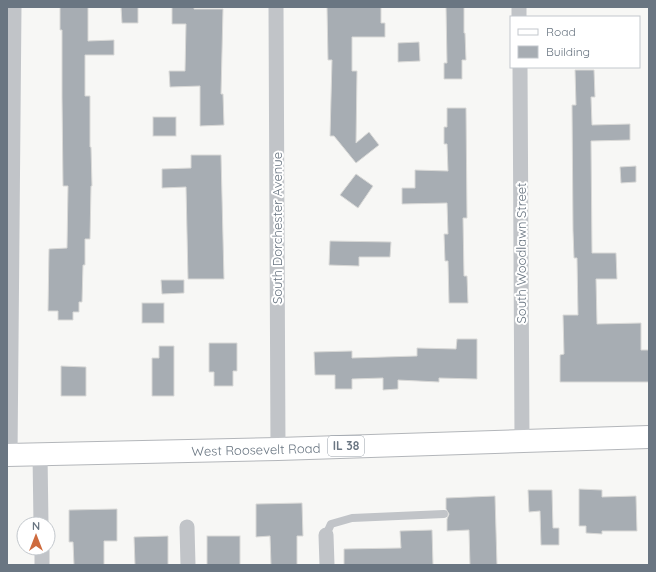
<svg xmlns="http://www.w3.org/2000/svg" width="656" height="572" viewBox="0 0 656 572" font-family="Quicksand,sans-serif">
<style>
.building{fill:#a7adb3;stroke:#d9d9d7}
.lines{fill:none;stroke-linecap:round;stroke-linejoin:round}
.primary-casing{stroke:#b3b6ba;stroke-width:24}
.service{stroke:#c1c4c8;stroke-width:8}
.minor{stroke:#c1c4c8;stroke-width:15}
.primary{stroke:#fff;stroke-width:22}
.labels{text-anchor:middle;stroke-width:4;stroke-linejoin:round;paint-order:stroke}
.shield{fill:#fff;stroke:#979fa8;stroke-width:1}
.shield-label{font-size:12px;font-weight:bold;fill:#6a7682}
.street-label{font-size:13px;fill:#6a7682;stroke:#fff}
</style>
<rect width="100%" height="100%" fill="#f7f7f5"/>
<!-- building -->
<g class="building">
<polygon points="60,7 88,7 88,41 114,40 114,55 85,55 85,96 90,96 90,147 91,147 92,186 91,186 90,239 85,239 85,265 83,265 82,302 79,302 79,312 73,312 73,320 58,320 58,311 48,311 49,249 67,248 68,186 63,186 62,97 62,30 60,30"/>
<polygon points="121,7 138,7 138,23 122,23"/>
<polygon points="172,7 194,7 194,9 223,9 221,94 223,94 224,125 200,126 200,86 170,87 169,71 185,71 186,24 172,24"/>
<polygon points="327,7 381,7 381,23 385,23 385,37 352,37 352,71 357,71 356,143 369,132 379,145 356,163 334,136 330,136 332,60 328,60"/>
<polygon points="446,7 464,7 464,33 465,33 466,60 462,60 462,79 444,79 444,63 447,63"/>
<polygon points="419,42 420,61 398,62 398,43"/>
<polygon points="575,70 594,70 595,97 591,97 592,125 630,124 630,140 591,141 592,253 616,253 617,279 596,279 597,324 641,323 641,350 649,350 649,382 560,382 560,355 564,354 563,315 578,315 577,258 574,258 573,231 572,105 576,105"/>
<polygon points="447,108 466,108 467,218 463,218 464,276 467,276 468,303 449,303 448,261 445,261 444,234 448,234 447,203 402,204 402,188 415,188 415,170 448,171 447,144 444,144 444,127 447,127"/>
<rect x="153" y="117" width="23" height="19"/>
<polygon points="191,155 221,155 224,279 188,279 186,187 162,188 162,169 191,168"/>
<polygon points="636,166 636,182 621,183 620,167"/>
<polygon points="356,174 373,186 358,208 340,195"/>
<polygon points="330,241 391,242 390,257 359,257 359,266 329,265"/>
<polygon points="161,280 184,280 184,293 162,294"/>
<rect x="142" y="303" width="22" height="20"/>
<polygon points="457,339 477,339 477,379 439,378 439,382 398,380 398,389 383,390 383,378 352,379 352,389 335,389 335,375 315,375 314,352 352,351 352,358 417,356 417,348 456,349"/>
<polygon points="209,343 237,343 237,371 233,371 233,386 214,386 214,372 209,372"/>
<polygon points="159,346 174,346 174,396 152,396 152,358 159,358"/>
<polygon points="61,366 86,367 86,396 61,396"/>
<polygon points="579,489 602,490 602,497 636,496 637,531 602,531 602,534 586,533 586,526 579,526"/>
<polygon points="528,490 552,490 553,528 559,528 559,545 541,545 540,511 529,512"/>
<polygon points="495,496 497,565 470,565 469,530 447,531 447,519 449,514 446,509 446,498"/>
<polygon points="302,503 303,536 297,536 297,565 271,565 270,536 256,537 256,504"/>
<polygon points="117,509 117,541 104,541 104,565 74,565 73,542 69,542 69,510"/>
<polygon points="432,530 433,565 344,565 344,549 401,548 400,531"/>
<polygon points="168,536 168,565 135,565 134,537"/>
<rect x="207" y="536" width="33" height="29"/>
</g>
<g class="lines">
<defs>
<g id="primary">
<path id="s1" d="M7 455 278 449 649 437"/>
</g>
</defs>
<!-- primary casing -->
<use href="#primary" class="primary-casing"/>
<!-- service -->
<polyline class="service" points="326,535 331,524 352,518 444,514"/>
<!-- minor -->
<g class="minor">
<polyline points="276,7 278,449"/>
<polyline points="519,7 519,17"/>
<polyline points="520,67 522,440"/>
<polyline points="40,454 41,524"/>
<polyline points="10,455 14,7"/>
<polyline points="187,527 188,565"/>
<polyline points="326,535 327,565"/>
<polyline points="42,548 42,565"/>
</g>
<!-- primary -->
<use href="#primary" class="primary"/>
</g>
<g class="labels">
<!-- shield labels -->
<rect class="shield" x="328" y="436" width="36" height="20" rx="3"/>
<g class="shield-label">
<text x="346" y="450">IL 38</text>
</g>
<!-- street labels -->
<g class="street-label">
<text transform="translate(277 228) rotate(-90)" y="5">South Dorchester Avenue</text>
<text transform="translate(521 253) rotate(-90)" y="5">South Woodlawn Street</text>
<text dy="5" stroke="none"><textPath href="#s1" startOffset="249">West Roosevelt Road</textPath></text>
</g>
</g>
<!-- border -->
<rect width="656" height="572" fill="none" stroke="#6a7682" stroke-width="16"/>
<!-- legend -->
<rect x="510" y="16" width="130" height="52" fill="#ffffff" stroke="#c3c8cd"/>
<rect x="518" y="29" width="20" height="6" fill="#ffffff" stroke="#c3c8cd"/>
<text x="546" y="36" font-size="12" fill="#6a7682">Road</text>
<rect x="518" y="46" width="20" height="12" fill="#a7adb3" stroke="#c3c8cd"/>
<text x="546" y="56" font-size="12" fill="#6a7682">Building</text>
<!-- north arrow -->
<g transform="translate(36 536)"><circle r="19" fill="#ffffff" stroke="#c3c8cd"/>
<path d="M0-3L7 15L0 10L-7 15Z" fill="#ce6b3e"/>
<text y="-6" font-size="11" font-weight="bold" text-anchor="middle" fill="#6a7682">N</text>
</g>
</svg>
